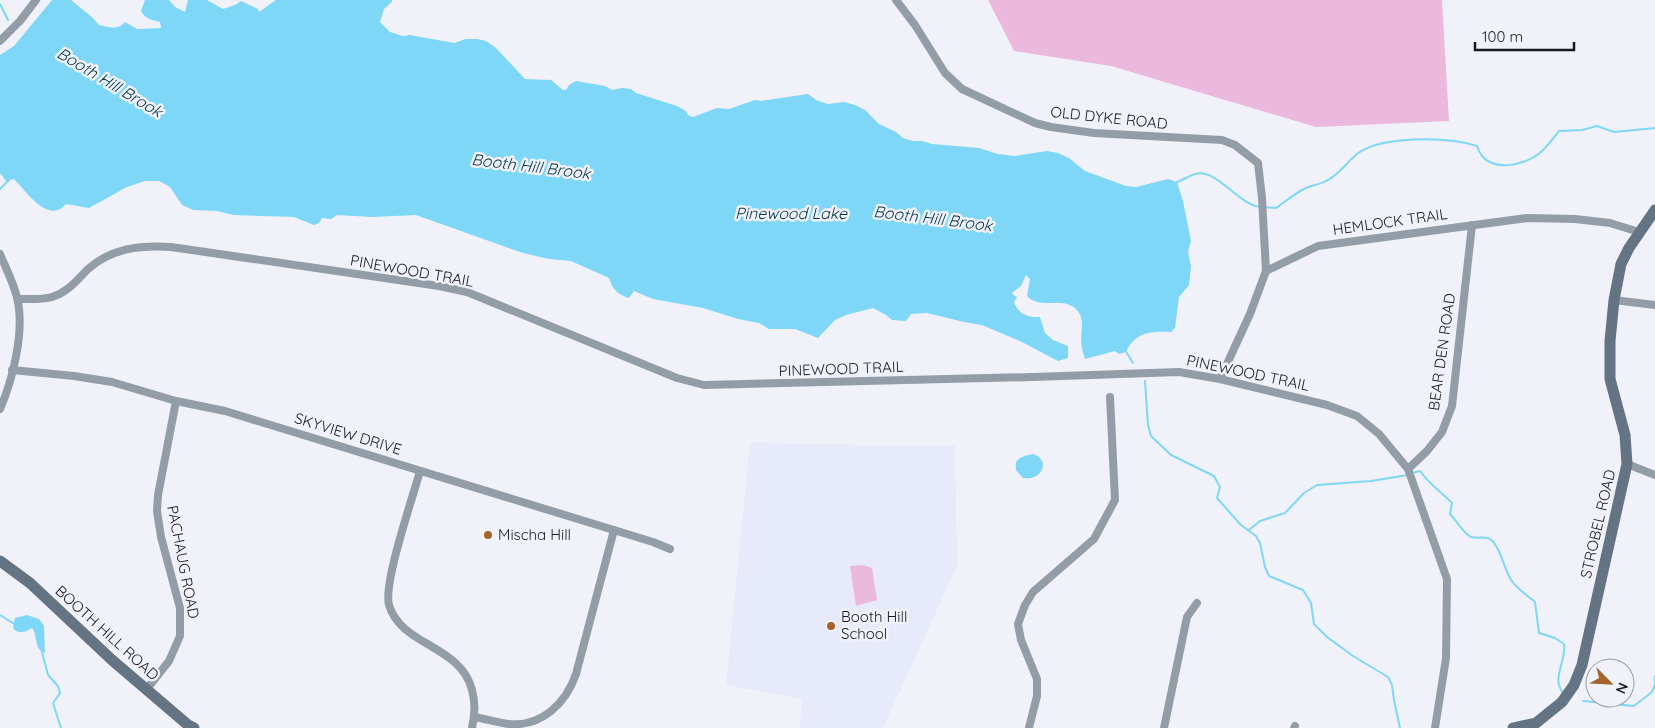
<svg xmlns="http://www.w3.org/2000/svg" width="1655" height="728" viewBox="0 0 1655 728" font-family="Quicksand,sans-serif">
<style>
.built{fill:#e7eafa}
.green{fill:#ebb8de}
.water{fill:#7ed7f7}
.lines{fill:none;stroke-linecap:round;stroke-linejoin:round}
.stream{stroke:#7ed7f7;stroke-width:2}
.street{stroke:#939da8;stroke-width:8}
.secondary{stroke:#657484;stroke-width:11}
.poi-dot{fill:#a3652b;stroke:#f1f2f9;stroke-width:2}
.labels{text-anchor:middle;stroke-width:5;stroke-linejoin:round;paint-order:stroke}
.street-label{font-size:15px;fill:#171824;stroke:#f1f2f9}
.poi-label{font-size:15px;fill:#171824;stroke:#f1f2f9;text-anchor:start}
.water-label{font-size:16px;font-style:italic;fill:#003747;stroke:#f1f2f9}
</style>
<rect width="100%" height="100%" fill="#f1f2f9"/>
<!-- built -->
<polygon class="built" points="750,443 955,446 957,566 883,728 800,728 802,699 726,685"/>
<!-- green -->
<g class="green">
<polygon points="988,0 1442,0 1449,121 1316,127 1111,66 1014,51"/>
<polygon points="863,565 872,568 877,600 856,606 850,566"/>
</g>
<!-- water -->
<g class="water">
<path d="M52 0H71L93 18 99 25C109 27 117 31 125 22L137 29 161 28 160 22C152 20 145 19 141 11L145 0H169L175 7 185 12 188 0H207L223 9 235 5 241 1 258 9 259 12 276 0H392V2L384 9 380 22 390 32 403 36 410 35 454 43 466 39H477L486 41 495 47 525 79 551 80 563 90H566L569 85 576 81 605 86 612 90 622 88 631 89 636 93 677 106 686 111 688 115 693 117 717 108 729 109 755 100 761 101 808 94 816 100 828 104 844 102 855 105 865 110 879 124 896 132 903 138 913 141H922L932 144 979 148 998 154 1015 156 1047 151 1058 153 1069 158 1085 171 1126 186 1136 187 1168 179 1177 182 1183 201 1191 241 1188 252 1191 266 1189 285 1179 297 1175 328 1171 332C1151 331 1135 332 1126 352L1119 354 1115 351 1085 359C1083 352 1081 347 1081 340 1081 329 1085 320 1077 310 1064 295 1041 311 1027 296L1030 279 1026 275 1021 286 1013 292 1012 294 1017 297 1014 302C1018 314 1028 318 1040 317L1045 333 1053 340 1068 346V358L1058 361 1022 342 982 325 964 322 927 313 911 314 906 321 892 320 886 315 873 308 846 315 835 320 818 338 795 329H769L759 323 738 319 703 308 653 299 634 291 629 298C617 294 613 290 609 278L571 261 549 259 523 253 416 215 372 217 337 215 331 219 322 218 319 223 314 225 294 217 233 215 217 211 193 210 182 205 170 187 159 181H145L127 187 89 208 66 204C48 225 26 191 14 179L6 181 0 173V55L14 46Z"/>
<path d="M1033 454C1052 460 1041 482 1023 478L1016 470C1014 457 1022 457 1033 454Z"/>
<path d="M27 615 39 619 44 626 45 653C34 650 38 636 32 628 25 632 19 635 13 628L15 618Z"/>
</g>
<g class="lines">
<!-- stream -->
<g class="stream">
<polyline points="0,4 8,20"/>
<path d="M1177 182C1183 180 1189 176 1195 174 1217 168 1237 204 1260 207"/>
<polyline points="0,189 9,180"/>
<path d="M1265 207 1276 208C1285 202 1294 194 1304 189 1311 185 1319 185 1326 181 1339 175 1346 163 1357 154 1381 135 1449 137 1477 146 1478 149 1480 153 1482 156 1495 171 1520 165 1534 157 1544 152 1552 140 1559 131L1582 130 1597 126 1614 132 1655 128"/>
<polyline points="1125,350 1133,363"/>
<polyline points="1145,381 1148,425 1151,436 1171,455 1214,476 1220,487 1217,498 1241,525 1256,536 1260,543 1265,567 1269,576 1303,590 1311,603 1314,624 1327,637 1353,656 1388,677 1392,685 1394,700 1400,728"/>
<path d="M1412 473 1420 471C1429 484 1441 492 1452 503L1450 514C1456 520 1464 534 1471 537 1477 539 1485 536 1490 539 1500 546 1504 568 1510 578 1515 588 1527 595 1535 602L1539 633 1555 638 1564 644C1567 661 1550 679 1564 694"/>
<polyline points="1249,530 1260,521 1285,513 1304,493 1317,485 1371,481 1408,475"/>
<polyline points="0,615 16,625"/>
<polyline points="42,652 48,675 58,686 60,693 53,703 61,728"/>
<polyline points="1583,701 1634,706 1652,692 1655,685 1655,676"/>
</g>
<!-- street -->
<g class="street">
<polyline points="896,0 915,25 945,73 962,89 1035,123 1051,127 1094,133 1222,140 1235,145 1258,163 1262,198 1266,271"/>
<polyline points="0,41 20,21 36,0"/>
<path d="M0 254C6 269 15 285 18 302 24 333 13 379 0 409"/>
<path d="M18 299C28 299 42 300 52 297 68 292 77 280 88 269 112 248 140 245 171 247L439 286 467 292 677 378 704 385 1033 377 1179 372 1220 379 1327 405 1357 416 1379 434 1408 469 1447 579 1446 658 1435 728"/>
<polyline points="1614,300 1655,305"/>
<polyline points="12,370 74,376 112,382 176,401 225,411 653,542 670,549"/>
<polyline points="1220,379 1250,314 1266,271 1318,246 1527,218 1575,219 1610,223 1639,232"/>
<polyline points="1627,464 1655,475"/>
<polyline points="1408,469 1427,451 1442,432 1452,406 1472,225"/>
<path d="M420 471C413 497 383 583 389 605 401 646 461 645 472 690 476 704 475 715 472 728"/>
<polyline points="146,690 169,661 180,636 180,608 161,537 157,511 158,495 176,401"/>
<path d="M475 717C486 719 498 723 509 724 542 727 566 703 576 674L614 530"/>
<polyline points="1029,728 1037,696 1037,679 1021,640 1018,624 1025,605 1033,592 1094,539 1115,500 1110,397"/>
<polyline points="1164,728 1187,617 1197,603"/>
<polyline points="1294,728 1295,726"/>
</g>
<!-- secondary -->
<g class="secondary">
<polyline points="0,561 30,583 112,660 188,725 194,728"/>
<polyline points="1513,728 1536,723 1562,702 1574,685 1582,665 1627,464 1625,435 1610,379 1610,341 1614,300 1621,264 1629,248 1655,210"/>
</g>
</g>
<!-- markers -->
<g class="poi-dot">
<circle cx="488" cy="535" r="5"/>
<circle cx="831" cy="626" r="5"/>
</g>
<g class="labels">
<!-- street labels -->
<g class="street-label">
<text transform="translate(1109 118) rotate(6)" y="5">OLD DYKE ROAD</text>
<text transform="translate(1390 222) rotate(-8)" y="5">HEMLOCK TRAIL</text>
<text transform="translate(412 271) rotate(10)" y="5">PINEWOOD TRAIL</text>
<text transform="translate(1442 352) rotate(-82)" y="5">BEAR DEN ROAD</text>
<text transform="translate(841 369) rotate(-2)" y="5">PINEWOOD TRAIL</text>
<text transform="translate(1248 373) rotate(12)" y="5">PINEWOOD TRAIL</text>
<text transform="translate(348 434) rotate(17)" y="5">SKYVIEW DRIVE</text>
<text transform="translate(1598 524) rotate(-77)" y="5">STROBEL ROAD</text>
<text transform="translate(183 562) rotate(79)" y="5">PACHAUG ROAD</text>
<text transform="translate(107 633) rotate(42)" y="5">BOOTH HILL ROAD</text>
</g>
<!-- poi labels -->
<g class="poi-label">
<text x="498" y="540">Mischa Hill</text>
<text x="841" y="622">Booth Hill<tspan x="841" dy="17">School</tspan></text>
</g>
<!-- water labels -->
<g class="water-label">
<text transform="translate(110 82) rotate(31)" y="6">Booth Hill Brook</text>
<text transform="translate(531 166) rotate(7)" y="6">Booth Hill Brook</text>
<text x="791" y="219">Pinewood Lake</text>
<text transform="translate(933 218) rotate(7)" y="6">Booth Hill Brook</text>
</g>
</g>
<!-- north arrow -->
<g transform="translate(1610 683) rotate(114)"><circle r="24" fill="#f1f2f9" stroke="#9a9ba4"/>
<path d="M0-4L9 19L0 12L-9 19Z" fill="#a3652b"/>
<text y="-8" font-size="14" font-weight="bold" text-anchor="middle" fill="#171824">N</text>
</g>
<!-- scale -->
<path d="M1475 42v8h99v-8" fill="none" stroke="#171824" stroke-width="2.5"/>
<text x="1482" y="42" font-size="15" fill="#171824" stroke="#f1f2f9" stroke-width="4" paint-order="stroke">100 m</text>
</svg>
